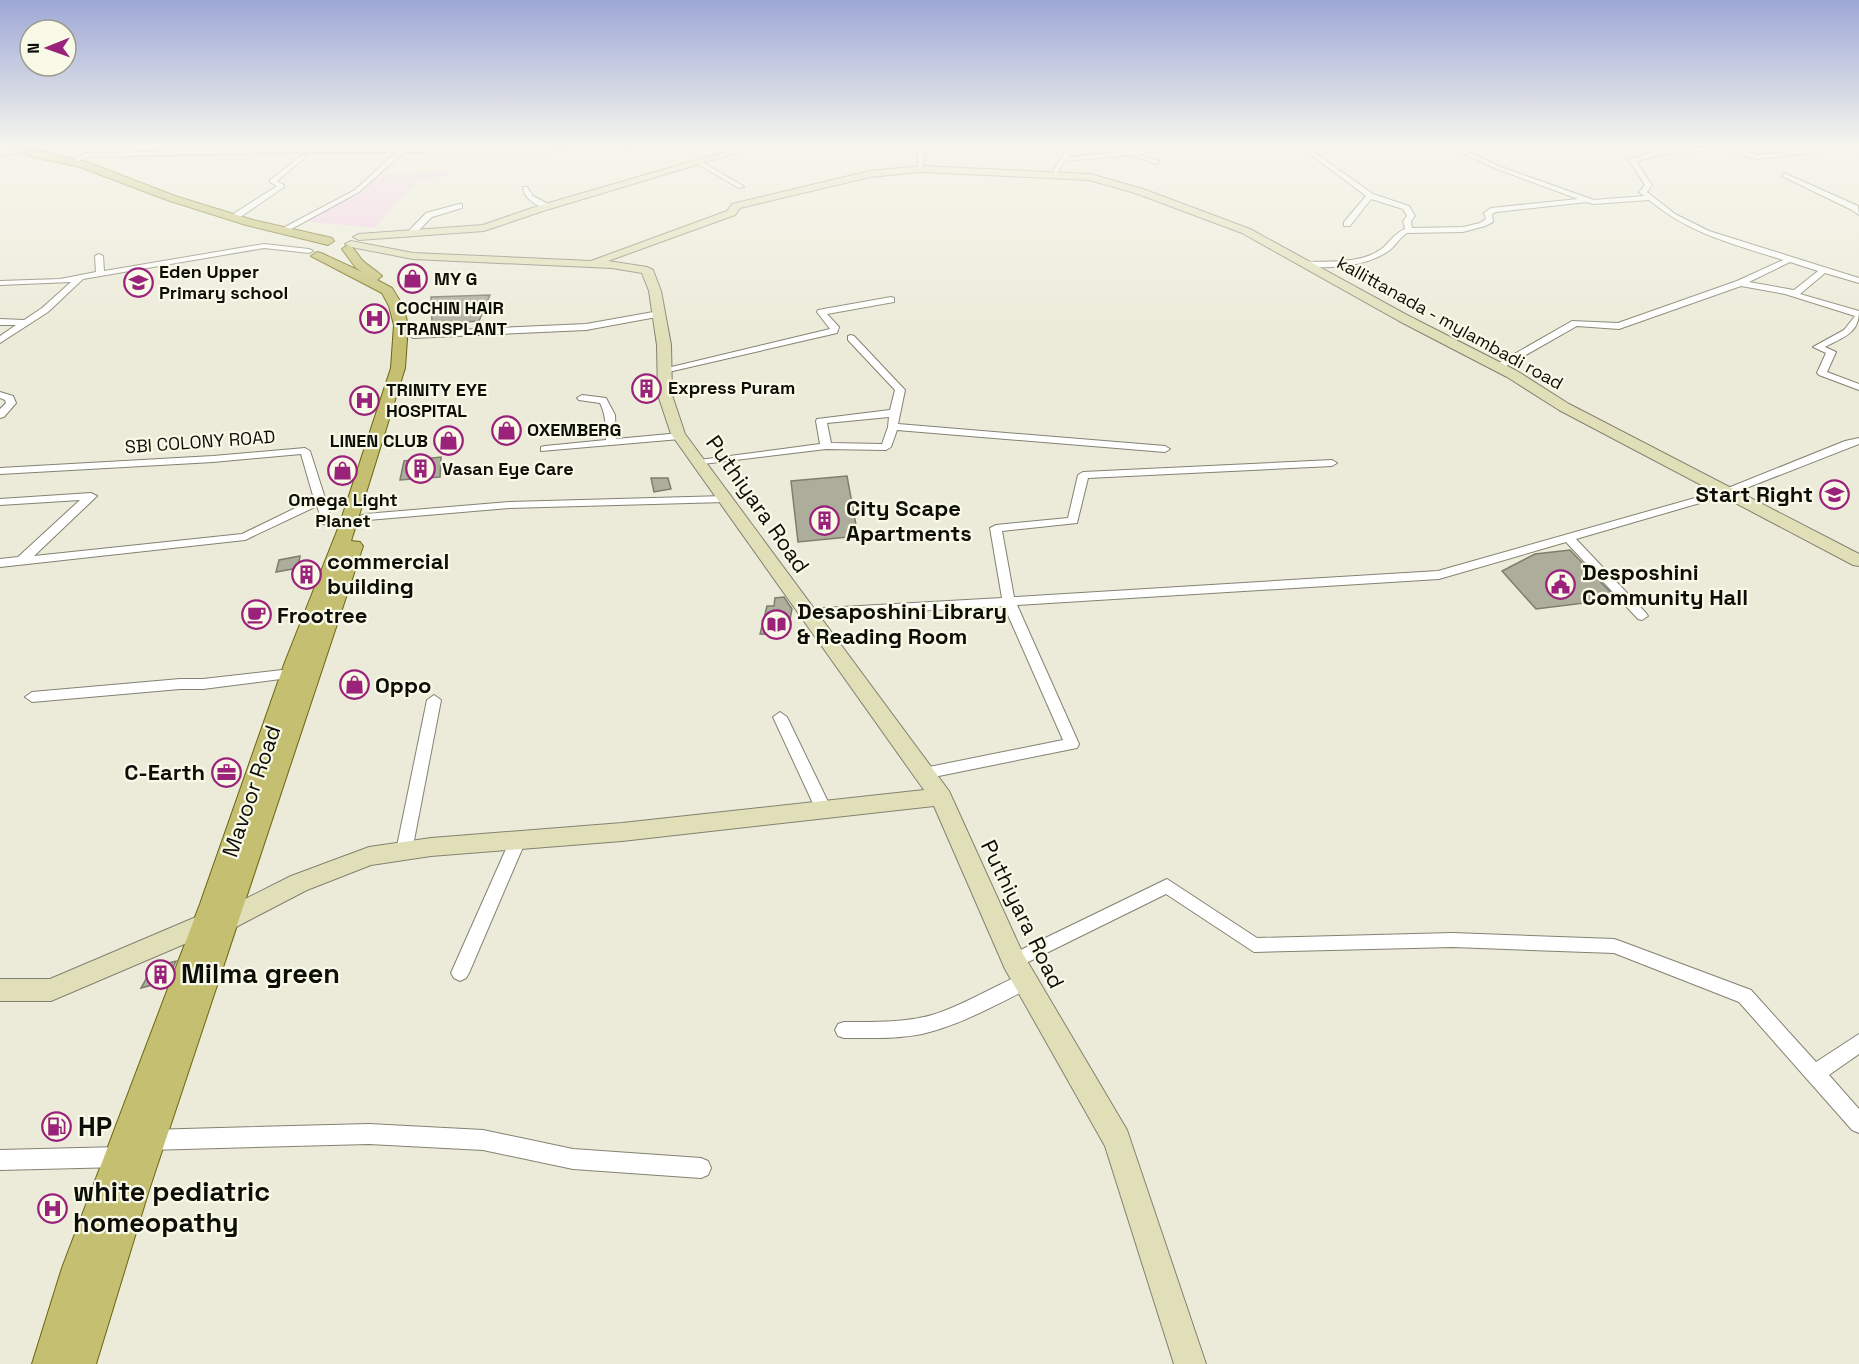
<svg xmlns="http://www.w3.org/2000/svg" width="1859" height="1364" viewBox="0 0 1859 1364" font-family="'Space Grotesk',sans-serif">
<style>
.green{fill:#f5d0e7}
.building{fill:#adad9c;stroke:#7e7e6e;stroke-width:1.5}
.lines{fill:none;stroke-linecap:round;stroke-linejoin:round}
.street-casing{stroke:#838272;stroke-width:2}
.secondary-casing{stroke:#838272;stroke-width:2}
.primary-casing{stroke:#6a650e;stroke-width:2}
.street{fill:#fff;fill-rule:evenodd}
.secondary{fill:#e1dfb8;fill-rule:evenodd}
.primary{fill:#c4bf71;fill-rule:evenodd}
.labels{text-anchor:middle;stroke-width:4.5;stroke-linejoin:round;paint-order:stroke}
.far-poi-label{font-size:18px;font-weight:bold;fill:#0e0e08;stroke:#f9f9e7;text-anchor:start}
.far-street-label{font-size:18px;fill:#0e0e08;stroke:#f9f9e7}
.poi-label{font-size:22px;font-weight:bold;fill:#0e0e08;stroke:#f9f9e7;text-anchor:start}
.street-label{font-size:22px;fill:#0e0e08;stroke:#f9f9e7}
.near-poi-label{font-size:27px;font-weight:bold;fill:#0e0e08;stroke:#f9f9e7;text-anchor:start}
</style>
<rect width="100%" height="100%" fill="#ecebd9"/>
<!-- green -->
<polygon class="green" points="431,170 459,172 418,182 397,202 375,228 302,221 386,174 420,174"/>
<!-- building -->
<g class="building">
<polygon points="490,295 479,321 432,324 431,297"/>
<polygon points="441,457 440,477 400,480 404,461"/>
<polygon points="847,476 858,536 798,542 791,481"/>
<polygon points="651,478 668,478 671,489 654,492"/>
<polygon points="1570,550 1617,599 1536,609 1502,571 1535,554"/>
<polygon points="300,556 298,568 276,572 279,560"/>
<polygon points="784,597 792,609 787,635 760,634 767,606 774,606 775,598"/>
<polygon points="176,961 167,981 141,988 153,967"/>
</g>
<g class="lines">
<defs>
<g id="street">
<path d="M297 147 491 149 683 147 491 153 404 152 359 192 284 233H281V229L355 190 396 152C293 151 191 155 88 157L71 164 68 162 87 153 260 150Z"/>
<polygon points="914,147 921,147 924,152 923,170 918,169 918,152"/>
<polygon points="973,147 979,147 979,148 976,150"/>
<polygon points="1068,147 1074,147 1068,157 1160,148 1163,150 1137,154 1159,161 1157,164 1130,155 1065,161 1055,175 1051,175"/>
<path d="M1449 147H1458L1501 167 1594 200 1644 196 1639 192 1645 185 1629 160 1652 152 1675 148 1736 147 1757 155 1835 147H1859L1756 159 1731 150 1675 152 1636 161 1652 185 1647 192 1675 214 1709 231 1859 278V283L1825 273 1800 294 1859 311C1859 334 1843 337 1825 347L1836 352 1827 372 1859 384V390L1819 375 1817 373 1826 353 1813 347 1844 330 1855 316 1785 294 1741 286 1619 329 1577 326 1501 369H1495V365L1572 321 1618 323 1737 281 1783 260C1733 244 1690 234 1649 200L1593 204 1587 202 1496 212 1492 214 1493 222 1485 226 1463 232 1407 233C1399 238 1395 247 1387 252 1365 267 1327 269 1302 266L1301 264 1305 262C1329 261 1359 264 1380 250 1389 244 1394 233 1405 229L1403 221 1407 216 1403 209 1371 199 1350 226H1344V222L1366 196 1309 153 1311 150 1373 194 1409 206 1415 216 1411 221 1412 228 1463 227 1480 223 1486 219 1484 213 1491 208 1578 199 1497 169ZM1790 262 1818 271 1794 290 1749 282Z"/>
<polygon points="24,150 24,152 0,156 0,152"/>
<polygon points="302,155 307,156 277,181 284,185 284,187 236,220 230,220 230,216 277,186 270,182 270,180"/>
<polygon points="700,161 743,186 744,187 739,188 698,164"/>
<polygon points="1784,173 1858,206 1859,215 1852,210 1782,176"/>
<path d="M523 187H527L533 196 550 205V209C538 208 523 198 523 187Z"/>
<polygon points="459,204 462,204 462,208 432,217 413,236 406,234 426,213"/>
<polygon points="264,244 309,249 313,251 309,253 264,248 83,279 48,312 0,343 0,336 16,325 0,325 0,319 24,320 42,308 71,282 0,285 0,281 60,279 96,272 95,256 99,254 103,256 104,271"/>
<polygon points="891,297 894,298 894,302 827,314 839,327 837,333 664,373 659,370 830,329 817,312 818,310"/>
<polygon points="659,311 663,314 662,316 586,330 413,338 409,335 413,332 586,324"/>
<path d="M851 335 854 336 905 390 898 424 1165 446 1170 449 1165 452 897 430 891 447 886 450 826 449 695 465V461L699 460 820 444 816 421 817 419 890 410 895 390 848 340V336ZM889 417 888 427 882 444 831 443 827 423Z"/>
<polygon points="0,392 13,396 16,403 4,417 0,418 0,409 6,403 5,400 0,398"/>
<path d="M582 395 606 398 615 415 616 439 680 433 685 436 680 439 541 451V447L545 446 606 440C606 427 606 415 600 403L579 400 577 398Z"/>
<polygon points="1859,438 1859,444 1731,494 1576,539 1646,613 1648,616 1642,620 1638,619 1566,542 1439,579 1017,605 1079,744 1077,748 1072,749 924,779 919,777 917,773 919,769 1063,740 1004,606 806,617 800,613 806,609 1002,598 990,528 996,525 1068,518 1078,475 1083,472 1332,460 1337,463 1332,466 1088,478 1077,523 1002,531 1014,597 1438,571 1723,490 1845,441"/>
<polygon points="305,448 310,451 332,520 346,522 365,514 509,502 725,496 731,499 725,502 509,508 368,520 348,529 323,524 317,506 245,540 0,567 0,559 18,557 80,500 0,505 0,499 91,493 97,496 34,556 242,534 314,499 301,454 213,462 0,474 0,468 213,456"/>
<polygon points="291,669 296,671 298,674 296,677 203,689 180,689 32,702 25,697 32,692 180,679 203,679"/>
<polygon points="434,695 441,700 412,851 410,856 404,857 398,856 396,851 427,700"/>
<polygon points="780,712 787,717 832,810 829,814 824,816 819,814 816,810 773,717"/>
<polygon points="518,834 524,836 526,840 469,973 466,978 460,981 454,978 451,973 510,840 512,836"/>
<polygon points="1167,879 1257,938 1453,933 1614,939 1620,941 1751,990 1816,1062 1859,1034 1859,1054 1829,1075 1859,1109 1859,1133 1852,1130 1739,1002 1614,953 1453,947 1254,952 1166,894 1020,966 1014,969 1008,966 1005,961 1008,956"/>
<path d="M1026 973 1032 975 1035 981 1032 987C997 1004 961 1025 922 1034 897 1039 870 1038 844 1038L838 1036 835 1030 838 1024 844 1022C873 1022 904 1023 932 1015 965 1005 994 985 1026 973Z"/>
<polygon points="369,1124 483,1130 573,1149 701,1158 708,1161 711,1168 708,1175 701,1178 573,1169 483,1150 369,1144 148,1150 141,1147 138,1140 141,1133 148,1130"/>
<polygon points="120,1147 127,1150 130,1157 127,1164 120,1167 0,1170 0,1150"/>
</g>
<g id="secondary">
<polygon points="741,147 756,147 543,211 484,231 359,240 353,237 359,234 483,225 535,207"/>
<polygon points="921,166 1090,174 1143,189 1250,229 1407,315 1517,371 1569,404 1859,554 1859,566 1853,565 1559,410 1507,377 1399,321 1242,233 1135,193 1089,180 921,172 870,177 740,208 735,215 608,261 647,267 653,270 661,291 671,345 672,395 685,434 949,791 1023,954 1127,1130 1206,1364 1174,1364 1105,1146 1005,969 934,806 622,841 431,856 371,865 307,890 236,927 208,934 51,1001 0,1001 0,979 50,979 196,917 223,910 291,876 369,847 431,838 622,823 924,790 671,434 658,395 657,345 649,291 642,273 612,268 413,259 351,247 345,244 351,241 413,253 591,261 727,211 732,204 870,171"/>
</g>
<g id="primary">
<polygon points="7,147 23,147 87,162 175,196 253,220 332,238 334,241 328,245 246,225 167,200 80,167 33,157"/>
<path d="M348 245C355 248 357 254 362 260 368 266 376 270 382 276L377 280 392 288 403 306 408 325 405 368 351 541 360 542 363 546 149 1190 96 1364H32L62 1268 200 904 285 662 339 526 391 368 394 325 389 306 382 293 311 256 317 252 321 253 362 272 356 268 342 249Z"/>
</g>
</defs>
<!-- street casing -->
<use href="#street" class="street-casing"/>
<!-- secondary casing -->
<use href="#secondary" class="secondary-casing"/>
<!-- primary casing -->
<use href="#primary" class="primary-casing"/>
<!-- street -->
<use href="#street" class="street"/>
<!-- secondary -->
<use href="#secondary" class="secondary"/>
<!-- primary -->
<use href="#primary" class="primary"/>
</g>
<!-- sky -->
<linearGradient id="sky" x2="0" y2="1"><stop stop-color="#9ea8d6"/><stop offset="0.43" stop-color="#f6f6ee"/><stop offset="1" stop-color="#f6f6ee" stop-opacity="0"/></linearGradient>
<rect width="1859" height="338" fill="url(#sky)"/>
<!-- icons -->
<defs>
<symbol id="shop-ring" viewBox="-11 -11 22 22"><circle r="9.5" fill="#f9f9e7" stroke="#9a227b" stroke-width="1.5"/><path d="M-5-2.5h2.3a2.7 3.5 0 0 1 5.4 0H5L5.5 6h-11ZM-1.5-2.5h3a1.5 2.3 0 0 0-3 0Z" fill="#9a227b"/></symbol>
<symbol id="school-ring" viewBox="-11 -11 22 22"><circle r="9.5" fill="#f9f9e7" stroke="#9a227b" stroke-width="1.5"/><path d="M0-5L7-2L0 1L-7-2ZM-4 1L0 2.5L4 1V4Q0 6-4 4Z" fill="#9a227b"/></symbol>
<symbol id="hospital-ring" viewBox="-11 -11 22 22"><circle r="9.5" fill="#f9f9e7" stroke="#9a227b" stroke-width="1.5"/><path d="M-5-5h3v3.5h4V-5h3V5h-3V1.5h-4V5h-3Z" fill="#9a227b"/></symbol>
<symbol id="building-ring" viewBox="-11 -11 22 22"><circle r="9.5" fill="#f9f9e7" stroke="#9a227b" stroke-width="1.5"/><path d="M-4-6H4V6H1V3H-1V6H-4ZM-2.5-4.3h1.7v1.8h-1.7ZM.8-4.3h1.7v1.8H.8ZM-2.5-1h1.7V.8h-1.7ZM.8-1h1.7V.8H.8Z" fill="#9a227b"/></symbol>
<symbol id="civic-ring" viewBox="-11 -11 22 22"><circle r="9.5" fill="#f9f9e7" stroke="#9a227b" stroke-width="1.5"/><path d="M-.6-6.5H3V-4.5H.6V-3L4-1V1h2V6H-6V1h2V-1L-.6-3ZM-1.2 2.5V6h2.4V2.5Z" fill="#9a227b"/></symbol>
<symbol id="cafe-ring" viewBox="-11 -11 22 22"><circle r="9.5" fill="#f9f9e7" stroke="#9a227b" stroke-width="1.5"/><path d="M-5.5-4.5H6V0H3Q3 3.5 0 3.5H-2.5Q-5.5 3.5-5.5 0ZM3-3.2v2h1.7v-2ZM-6 4.5H4V6H-6Z" fill="#9a227b"/></symbol>
<symbol id="library-ring" viewBox="-11 -11 22 22"><circle r="9.5" fill="#f9f9e7" stroke="#9a227b" stroke-width="1.5"/><path d="M-6-4Q-3-5.5-.7-3.5V5Q-3 3-6 4ZM6-4Q3-5.5 .7-3.5V5Q3 3 6 4Z" fill="#9a227b"/></symbol>
<symbol id="office-ring" viewBox="-11 -11 22 22"><circle r="9.5" fill="#f9f9e7" stroke="#9a227b" stroke-width="1.5"/><path d="M-6-3h4V-5.5h4V-3h4V5H-6ZM-1-4.5V-3h2v-1.5ZM-6 0V1H6V0Z" fill="#9a227b"/></symbol>
<symbol id="fuel-ring" viewBox="-11 -11 22 22"><circle r="9.5" fill="#f9f9e7" stroke="#9a227b" stroke-width="1.5"/><path d="M-5.5-6h7V0h2V4h1.3V-2.5L3-4.5l.8-.8L6-3V5H2.5V1h-1V6h-7ZM-4.2-4.7v3.2H.2V-4.7Z" fill="#9a227b"/></symbol>
</defs>
<g fill-rule="evenodd">
<use href="#shop-ring" x="396" y="262" width="33" height="33"/>
<use href="#school-ring" x="122" y="266" width="33" height="33"/>
<use href="#hospital-ring" x="358" y="302" width="33" height="33"/>
<use href="#building-ring" x="630" y="372" width="33" height="33"/>
<use href="#hospital-ring" x="348" y="384" width="33" height="33"/>
<use href="#shop-ring" x="490" y="414" width="33" height="33"/>
<use href="#shop-ring" x="432" y="424" width="33" height="33"/>
<use href="#building-ring" x="404" y="452" width="33" height="33"/>
<use href="#shop-ring" x="326" y="454" width="33" height="33"/>
<use href="#school-ring" x="1818" y="478" width="33" height="33"/>
<use href="#building-ring" x="808" y="504" width="33" height="33"/>
<use href="#building-ring" x="290" y="558" width="33" height="33"/>
<use href="#civic-ring" x="1544" y="568" width="33" height="33"/>
<use href="#cafe-ring" x="240" y="598" width="33" height="33"/>
<use href="#library-ring" x="760" y="608" width="33" height="33"/>
<use href="#shop-ring" x="338" y="668" width="33" height="33"/>
<use href="#office-ring" x="210" y="756" width="33" height="33"/>
<use href="#building-ring" x="144" y="958" width="33" height="33"/>
<use href="#fuel-ring" x="40" y="1110" width="33" height="33"/>
<use href="#hospital-ring" x="36" y="1192" width="33" height="33"/>
</g>
<g class="labels">
<!-- far-poi labels -->
<g class="far-poi-label">
<text x="159" y="278">Eden Upper<tspan x="159" dy="21">Primary school</tspan></text>
<text x="434" y="285">MY G</text>
<text x="396" y="314">COCHIN HAIR<tspan x="396" dy="21">TRANSPLANT</tspan></text>
<text x="668" y="394">Express Puram</text>
<text x="386" y="396">TRINITY EYE<tspan x="386" dy="21">HOSPITAL</tspan></text>
<text x="527" y="436">OXEMBERG</text>
<text x="428" y="447" text-anchor="end">LINEN CLUB</text>
<text x="442" y="475">Vasan Eye Care</text>
<text x="343" y="506" text-anchor="middle">Omega Light<tspan x="343" dy="21">Planet</tspan></text>
</g>
<!-- far-street labels -->
<g class="far-street-label">
<text transform="translate(1450 323) rotate(29)" y="6">kallittanada - mylambadi road</text>
<text transform="translate(200 442) rotate(-4)" y="6">SBI COLONY ROAD</text>
</g>
<!-- poi labels -->
<g class="poi-label">
<text x="1813" y="502" text-anchor="end">Start Right</text>
<text x="846" y="516">City Scape<tspan x="846" dy="25">Apartments</tspan></text>
<text x="327" y="569">commercial<tspan x="327" dy="25">building</tspan></text>
<text x="1582" y="580">Desposhini<tspan x="1582" dy="25">Community Hall</tspan></text>
<text x="797" y="619">Desaposhini Library<tspan x="797" dy="25">&amp; Reading Room</tspan></text>
<text x="277" y="623">Frootree</text>
<text x="375" y="693">Oppo</text>
<text x="205" y="780" text-anchor="end">C-Earth</text>
</g>
<!-- street labels -->
<g class="street-label">
<text transform="translate(758 504) rotate(55)" y="8">Puthiyara Road</text>
<text transform="translate(251 791) rotate(-71)" y="8">Mavoor Road</text>
<text transform="translate(1023 914) rotate(64)" y="8">Puthiyara Road</text>
</g>
<!-- near-poi labels -->
<g class="near-poi-label">
<text x="181" y="983">Milma green</text>
<text x="78" y="1136">HP</text>
<text x="73" y="1201">white pediatric<tspan x="73" dy="31">homeopathy</tspan></text>
</g>
</g>
<!-- north arrow -->
<g transform="translate(48 48) rotate(269)"><circle r="28" fill="#f9f9e7" stroke="#9b9b8e" stroke-width="1.5"/>
<path d="M0-4.5L10 22L0 15L-10 22Z" fill="#9a227b"/>
<text y="-9" font-size="16" font-weight="bold" text-anchor="middle" fill="#0e0e08">N</text>
</g>
</svg>
